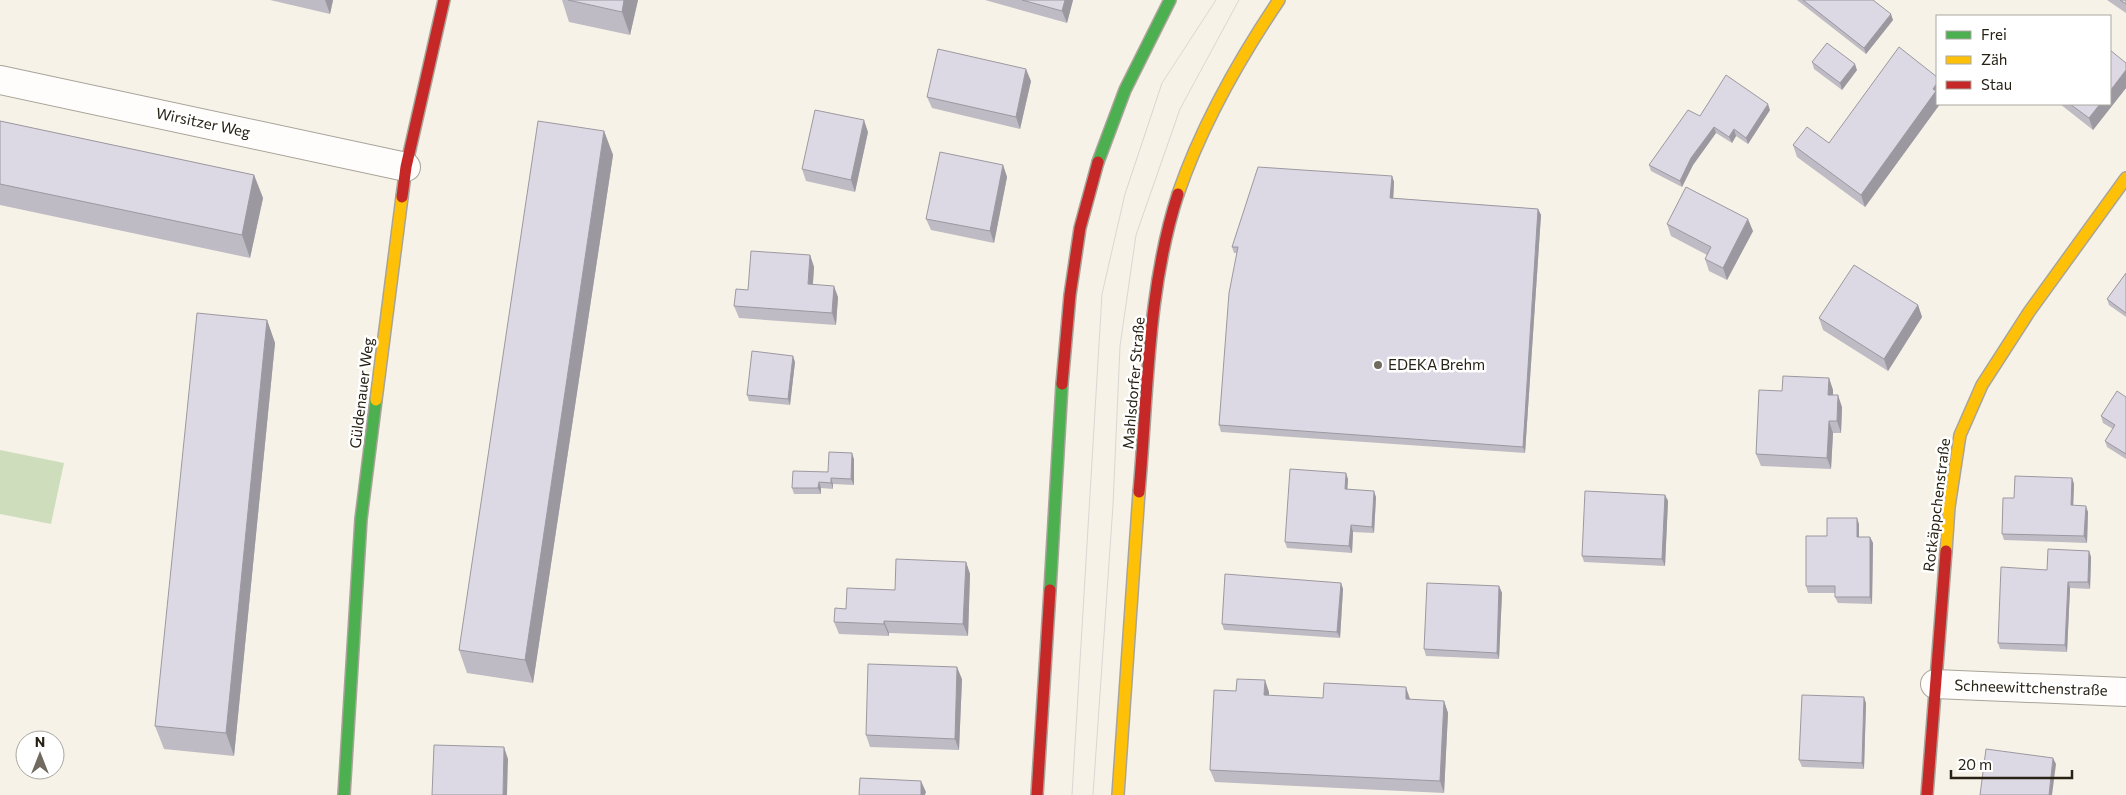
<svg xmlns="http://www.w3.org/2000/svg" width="2126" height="795" viewBox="0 0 2126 795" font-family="Commissioner,sans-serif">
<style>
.green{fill:#cedebd}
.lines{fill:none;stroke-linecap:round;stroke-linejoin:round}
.street-casing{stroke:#a9a49a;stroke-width:30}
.fast-casing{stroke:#a9a49a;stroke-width:14}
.slow-casing{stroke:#a9a49a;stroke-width:14}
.jam-casing{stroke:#a9a49a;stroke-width:14}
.street{stroke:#fefdfb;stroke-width:28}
.fast{stroke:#4caf50;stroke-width:11}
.slow{stroke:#ffc107;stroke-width:11}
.jam{stroke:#c62828;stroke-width:11}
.tram{stroke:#d9d7d3;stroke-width:1}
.wall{fill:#bebbc4}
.shaded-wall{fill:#9b98a0}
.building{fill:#ddd9e4;stroke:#9b98a0}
.poi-dot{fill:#706b5e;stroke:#fff;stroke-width:2}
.labels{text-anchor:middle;stroke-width:5;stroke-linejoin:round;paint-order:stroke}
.street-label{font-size:15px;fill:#282215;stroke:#fff}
.poi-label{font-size:15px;fill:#282215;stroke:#fff;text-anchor:start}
</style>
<rect width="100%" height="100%" fill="#f7f2e7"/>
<!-- green -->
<polygon class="green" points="0,450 64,463 51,524 0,514"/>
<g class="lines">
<defs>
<g id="street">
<polyline points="0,80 406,167"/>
<polyline points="1935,684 2126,692"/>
</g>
<g id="fast">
<polyline points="1098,162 1125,90 1170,0"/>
<polyline points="1050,590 1062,384"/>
<polyline points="344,795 361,519 376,400"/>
</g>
<g id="slow">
<path d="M1178 194C1202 124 1238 61 1279 0"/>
<polyline points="376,400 402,197"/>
<polyline points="1946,551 1949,507 1960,435 1982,385 2029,312 2126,178"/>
<polyline points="1118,795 1139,492"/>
</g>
<g id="jam">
<polyline points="402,197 406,167 444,0"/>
<polyline points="1062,384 1070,295 1080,228 1098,162"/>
<path d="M1139 492C1148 393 1147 289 1178 194"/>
<polyline points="1037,795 1050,590"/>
<polyline points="1927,795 1946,551"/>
</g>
</defs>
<!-- street casing -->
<use href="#street" class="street-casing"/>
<!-- fast casing -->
<use href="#fast" class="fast-casing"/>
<!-- slow casing -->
<use href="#slow" class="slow-casing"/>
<!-- jam casing -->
<use href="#jam" class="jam-casing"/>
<!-- street -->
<use href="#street" class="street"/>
<!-- fast -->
<use href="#fast" class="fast"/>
<!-- slow -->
<use href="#slow" class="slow"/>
<!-- jam -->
<use href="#jam" class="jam"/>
<!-- tram -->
<g class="tram">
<polyline points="1072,795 1102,294 1125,194 1162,83 1216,0"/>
<polyline points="1093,795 1113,505 1120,346 1136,235 1180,109 1239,0"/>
</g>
</g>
<!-- wall -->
<g class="wall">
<polygon points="270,0 333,0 330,14"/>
<polygon points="562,0 638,0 630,35 569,22"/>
<polygon points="985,0 1073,0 1067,23"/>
<polygon points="1797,0 1873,0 1893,20 1866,54"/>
<polygon points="2107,0 2126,0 2126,13"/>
<polygon points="1812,62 1857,70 1842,90 1814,69"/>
<polygon points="2126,63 2126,88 2093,130 2060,104 2110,104"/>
<polygon points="1031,81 1020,129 932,108 927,97"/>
<polygon points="1937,104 1940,104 1865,207 1797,157 1793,145 1829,143"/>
<polygon points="1770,110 1748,144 1736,136 1732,143 1716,133 1693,165 1682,187 1651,171 1649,165 1700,116"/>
<polygon points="0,121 254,175 263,198 250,258 0,205"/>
<polygon points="604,131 613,155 533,683 467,673 459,650"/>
<polygon points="868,132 855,192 806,181 802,169"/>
<polygon points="1003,165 1007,177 994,243 931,230 926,219"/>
<polygon points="1392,176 1394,182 1393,198 1538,209 1541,215 1525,453 1221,432 1219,425 1237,253 1234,253 1232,247"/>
<polygon points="1667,224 1753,231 1727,280 1709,271 1705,259 1707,255 1671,236"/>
<polygon points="810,255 814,267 813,284 838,297 836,325 739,318 734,306 748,290"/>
<polygon points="2126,273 2126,317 2109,305 2107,299"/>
<polygon points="1918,305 1922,317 1888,371 1823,330 1819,318"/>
<polygon points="267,320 275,343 234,756 164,749 155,726"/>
<polygon points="795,362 790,405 749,401 747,395"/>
<polygon points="1829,378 1833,390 1833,395 1842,407 1841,433 1833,433 1831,469 1761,466 1756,454 1782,391"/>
<polygon points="2126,397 2126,459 2107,447 2105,441 2113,429 2103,423 2101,416"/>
<polygon points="854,459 854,485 833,484 833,489 821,488 821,494 794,494 792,488"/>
<polygon points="2072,478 2074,484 2073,505 2088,512 2087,543 2004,540 2002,534 2014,498"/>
<polygon points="1348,479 1347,489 1376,497 1374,533 1353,532 1352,553 1287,548 1285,542"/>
<polygon points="1665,495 1668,501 1665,566 1584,562 1582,556"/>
<polygon points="1859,524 1859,537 1870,537 1873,543 1872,604 1838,603 1835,597 1835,593 1808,593 1806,586 1827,536"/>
<polygon points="2089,551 2091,557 2090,589 2070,588 2067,652 2000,649 1998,643 2047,570"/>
<polygon points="966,562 970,574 968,636 889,633 889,636 839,634 834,622 846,609 895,590"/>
<polygon points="1341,583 1343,589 1340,638 1224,630 1222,624"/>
<polygon points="1499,586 1502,593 1499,659 1426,656 1424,649"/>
<polygon points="962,679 959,750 870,747 866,735"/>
<polygon points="1236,691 1269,692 1269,696 1323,698 1410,700 1444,701 1448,713 1444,793 1215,782 1210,770"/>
<polygon points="1866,703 1864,769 1802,767 1799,760"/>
</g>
<!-- shaded-wall -->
<g class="shaded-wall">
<polygon points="325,0 333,0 330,14"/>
<polygon points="624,0 638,0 630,35 622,12"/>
<polygon points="1065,0 1073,0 1067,23 1062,11"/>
<polygon points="1891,14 1893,20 1866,54 1864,48"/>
<polygon points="1855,64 1857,70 1842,90 1840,83"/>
<polygon points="1026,69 1031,81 1020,129 1016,117"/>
<polygon points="2126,70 2126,88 2093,130 2089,118 2100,104 2110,104 2110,91"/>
<polygon points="1937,83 1937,104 1940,104 1865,207 1861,195"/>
<polygon points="1768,104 1770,110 1748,144 1746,138"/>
<polygon points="864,120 868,132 855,192 851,180"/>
<polygon points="1714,127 1716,133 1693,165 1682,187 1680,181 1691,158"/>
<polygon points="1734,129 1736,136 1732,143 1729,137"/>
<polygon points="604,131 613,155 533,683 525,660"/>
<polygon points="1003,165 1007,177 994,243 990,231"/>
<polygon points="254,175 263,198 250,258 242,235"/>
<polygon points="1392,176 1394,182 1393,204 1390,198"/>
<polygon points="1538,209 1541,215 1525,453 1523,447"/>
<polygon points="1748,219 1753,231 1727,280 1723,268"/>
<polygon points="810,255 814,267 812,295 808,284"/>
<polygon points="834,286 838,297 836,325 832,313"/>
<polygon points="1918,305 1922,317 1888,371 1884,359"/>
<polygon points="267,320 275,343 234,756 226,733"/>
<polygon points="793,356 795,362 790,405 788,399"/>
<polygon points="1829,378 1833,390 1833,406 1828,395"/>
<polygon points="1838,395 1842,407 1841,433 1837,421"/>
<polygon points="1829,421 1833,433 1831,469 1827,458"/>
<polygon points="852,453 854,459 854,485 851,479"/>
<polygon points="1346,473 1348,479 1347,495 1345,489"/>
<polygon points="831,478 833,484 833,489 831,483"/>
<polygon points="2072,478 2074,484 2073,511 2071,505"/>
<polygon points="819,482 821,488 821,494 818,488"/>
<polygon points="1374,491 1376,497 1374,533 1372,527"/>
<polygon points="1665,495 1668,501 1665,566 1662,559"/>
<polygon points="2086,506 2088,512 2087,543 2084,536"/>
<polygon points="1857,518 1859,524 1859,543 1857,537"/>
<polygon points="1351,525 1353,532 1352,553 1349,546"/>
<polygon points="1870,537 1873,543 1872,604 1870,597"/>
<polygon points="2089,551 2091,557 2090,589 2088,582"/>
<polygon points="966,562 970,574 968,636 963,624"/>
<polygon points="2068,582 2070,588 2067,652 2065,645"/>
<polygon points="1341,583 1343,589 1340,638 1337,632"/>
<polygon points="1499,586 1502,593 1499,659 1497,653"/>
<polygon points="884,621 889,633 889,636 884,624"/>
<polygon points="957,667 962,679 959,750 955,739"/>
<polygon points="1265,680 1269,692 1268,707 1264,695"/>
<polygon points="1406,687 1410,699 1410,711 1406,699"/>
<polygon points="1864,697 1866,703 1864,769 1862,763"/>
<polygon points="1444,701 1448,713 1444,793 1440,781"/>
<polygon points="504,747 508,759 507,795 503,795"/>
<polygon points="2053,758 2056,764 2052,795 2049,795"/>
<polygon points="921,781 926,792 925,795 921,795"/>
</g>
<!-- building -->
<g class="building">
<polygon points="568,0 624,0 622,12"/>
<polygon points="1022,0 1065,0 1062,11"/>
<polygon points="1803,0 1873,0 1891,14 1864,48"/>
<polygon points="2120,0 2126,0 2126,4"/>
<polygon points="1827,43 1855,64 1840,83 1812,62"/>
<polygon points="1899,47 1937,77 1937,83 1933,89 1936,91 1861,195 1793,145 1807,127 1829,143"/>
<polygon points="938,49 1026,69 1016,117 927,97"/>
<polygon points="2110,50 2126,63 2126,70 2110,91"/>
<polygon points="1726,75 1768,104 1746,138 1734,129 1729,137 1714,127 1691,158 1680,181 1649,165 1688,110 1700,116"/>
<polygon points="2070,104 2100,104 2089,118"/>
<polygon points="815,110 864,120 851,180 802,169"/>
<polygon points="0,121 254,175 242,235 0,184"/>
<polygon points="538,121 604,131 525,660 459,650"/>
<polygon points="940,152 1003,165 990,231 926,219"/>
<polygon points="1258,167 1392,176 1390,198 1538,209 1523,447 1219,425 1229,293 1238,247 1232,247"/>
<polygon points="1686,187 1748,219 1723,268 1705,259 1711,247 1667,224"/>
<polygon points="751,251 810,255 808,284 834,286 832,313 734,306 736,289 748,290"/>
<polygon points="1854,265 1918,305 1884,359 1819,318"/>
<polygon points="2126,273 2126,313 2107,299"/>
<polygon points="197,313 267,320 226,733 155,726"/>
<polygon points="752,351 793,356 788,399 747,395"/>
<polygon points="1783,376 1829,378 1828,395 1838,395 1837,421 1829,421 1827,458 1756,454 1759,390 1782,391"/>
<polygon points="2117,391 2126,397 2126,454 2105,441 2115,425 2101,416"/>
<polygon points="829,452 852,453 851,479 831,478 831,483 819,482 818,488 792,488 793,471 828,472"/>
<polygon points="1290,469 1346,473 1345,489 1374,491 1372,527 1351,525 1349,546 1285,542"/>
<polygon points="2015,476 2072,478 2071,505 2086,506 2084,536 2002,534 2003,498 2014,498"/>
<polygon points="1585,491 1665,495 1662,559 1582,556"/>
<polygon points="1827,518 1857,518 1857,537 1870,537 1870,597 1835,597 1835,586 1806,586 1806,536 1827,536"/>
<polygon points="2048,549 2089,551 2088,582 2068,582 2065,645 1998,643 2001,567 2047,570"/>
<polygon points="896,559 966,562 963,624 884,621 884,624 834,622 835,608 846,609 847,588 895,590"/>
<polygon points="1225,574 1341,583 1337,632 1222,624"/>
<polygon points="1427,583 1499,586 1497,653 1424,649"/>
<polygon points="868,664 957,667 955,739 866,735"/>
<polygon points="1237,679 1265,680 1264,695 1323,698 1324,683 1406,687 1406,699 1444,701 1440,781 1210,770 1214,690 1236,691"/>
<polygon points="1802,695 1864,697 1862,763 1799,760"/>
<polygon points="434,745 504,747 503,795 432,795"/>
<polygon points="1986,749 2053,758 2049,795 1980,795"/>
<polygon points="860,778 921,781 921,795 859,795"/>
</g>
<!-- markers -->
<circle class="poi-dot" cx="1378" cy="365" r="5"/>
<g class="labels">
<!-- street labels -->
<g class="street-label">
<text transform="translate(203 123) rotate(12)" y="5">Wirsitzer Weg</text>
<text transform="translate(1134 383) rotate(-85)" y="5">Mahlsdorfer Straße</text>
<text transform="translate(362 393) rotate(-83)" y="5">Güldenauer Weg</text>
<text transform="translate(1937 505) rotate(-83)" y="5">Rotkäppchenstraße</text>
<text transform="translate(2031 688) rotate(2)" y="5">Schneewittchenstraße</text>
</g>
<!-- poi labels -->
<g class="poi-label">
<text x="1388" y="370">EDEKA Brehm</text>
</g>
</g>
<!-- legend -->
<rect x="1936" y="15" width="175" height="90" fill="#ffffff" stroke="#a9a7a1"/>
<rect x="1946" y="31" width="25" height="8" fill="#4caf50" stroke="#a9a7a1"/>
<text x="1981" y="40" font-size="15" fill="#282215">Frei</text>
<rect x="1946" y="56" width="25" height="8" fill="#ffc107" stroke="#a9a7a1"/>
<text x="1981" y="65" font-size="15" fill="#282215">Zäh</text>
<rect x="1946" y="81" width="25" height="8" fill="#c62828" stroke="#a9a7a1"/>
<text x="1981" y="90" font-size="15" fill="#282215">Stau</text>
<!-- north arrow -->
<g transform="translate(40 755)"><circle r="24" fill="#ffffff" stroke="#a9a7a1"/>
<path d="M0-4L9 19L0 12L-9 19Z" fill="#706b5e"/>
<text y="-8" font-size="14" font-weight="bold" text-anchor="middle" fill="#282215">N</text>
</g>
<!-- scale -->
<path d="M1951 770v8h121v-8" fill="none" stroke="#282215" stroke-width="2.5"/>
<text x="1958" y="770" font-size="15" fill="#282215" stroke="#ffffff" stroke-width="4" paint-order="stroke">20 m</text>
</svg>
